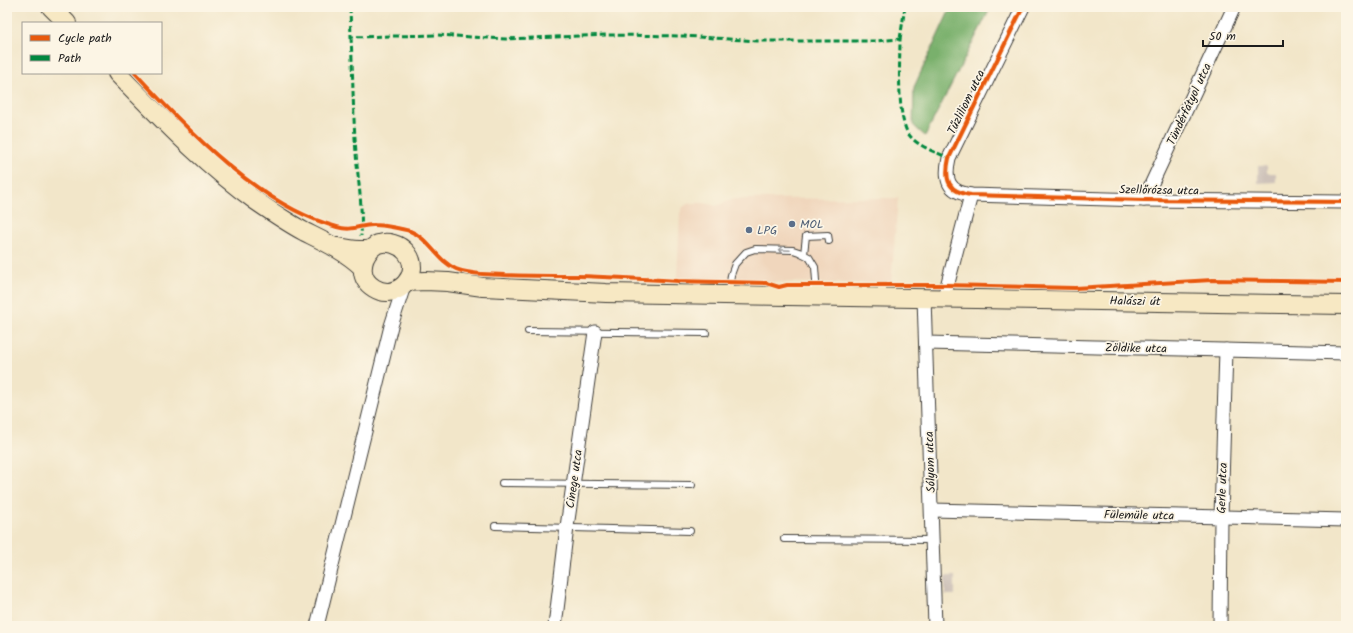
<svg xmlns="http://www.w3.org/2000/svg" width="1353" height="633" viewBox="0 0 1353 633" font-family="Kalam,sans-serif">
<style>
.built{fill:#f0d6bc}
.industrial{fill:#cec2b9}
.forest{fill:#79b06c;stroke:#4a6644}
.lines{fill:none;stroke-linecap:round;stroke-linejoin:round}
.service-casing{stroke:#3c3a36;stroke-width:8}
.minor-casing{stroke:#3c3a36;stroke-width:15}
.secondary-casing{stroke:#3c3a36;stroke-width:20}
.service{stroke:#fff;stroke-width:6}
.minor{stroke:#fff;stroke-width:13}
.secondary{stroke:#f7e8c3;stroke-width:18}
.quiet{stroke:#00873e;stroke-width:3;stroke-dasharray:6 3;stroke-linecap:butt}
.cycleway-casing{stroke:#fcf5e5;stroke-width:6}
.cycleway{stroke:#e8590c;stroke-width:4}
.oneway{stroke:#999}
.service-dot{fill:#5c6f8a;stroke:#fcf5e5;stroke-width:1.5}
.labels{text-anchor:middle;stroke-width:3.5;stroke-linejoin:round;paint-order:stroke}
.street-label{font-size:12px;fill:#1c1c1c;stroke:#fcf5e5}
.service-label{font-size:12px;fill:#4e5e75;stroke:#fcf5e5;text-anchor:start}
</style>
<rect width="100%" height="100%" fill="#fcf5e5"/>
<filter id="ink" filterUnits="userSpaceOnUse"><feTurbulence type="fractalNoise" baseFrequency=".025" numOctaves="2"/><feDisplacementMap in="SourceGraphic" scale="8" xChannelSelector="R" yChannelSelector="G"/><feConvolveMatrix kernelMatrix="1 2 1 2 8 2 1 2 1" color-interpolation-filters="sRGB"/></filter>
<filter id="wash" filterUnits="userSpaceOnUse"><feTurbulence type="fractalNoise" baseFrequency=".012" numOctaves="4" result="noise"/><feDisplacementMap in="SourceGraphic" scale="16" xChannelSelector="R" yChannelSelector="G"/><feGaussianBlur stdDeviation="0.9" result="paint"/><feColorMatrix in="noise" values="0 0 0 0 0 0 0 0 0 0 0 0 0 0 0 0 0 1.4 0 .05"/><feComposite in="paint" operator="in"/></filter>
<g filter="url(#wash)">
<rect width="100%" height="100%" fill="#f2e6c9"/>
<!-- built -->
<polygon class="built" points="898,198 891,284 677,280 680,213 683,207 689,203 705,203 716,206 734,199"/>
<!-- industrial -->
<g class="industrial">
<polygon points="1258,166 1267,166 1267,173 1276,173 1276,182 1258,183"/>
<rect x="945" y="576" width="10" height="19"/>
</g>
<!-- forest -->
<polygon class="forest" points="951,7 991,7 925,136 913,125 914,87"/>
</g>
<g filter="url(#ink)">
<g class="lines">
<defs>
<g id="service">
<polyline points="804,254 806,236 828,235 829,241"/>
<polyline points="729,293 731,275 735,264 746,252 755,249 793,250 799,252 809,257 815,267 817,295"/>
<polyline points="528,331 706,333"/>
<polyline points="502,483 692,485"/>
<polyline points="495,526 690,531"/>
<polyline points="784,539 933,540"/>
</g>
<g id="minor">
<path d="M1023 7 949 158C944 180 948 192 971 195L1144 200 1346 202"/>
<polyline points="1144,200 1234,7"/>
<polyline points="924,298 935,626"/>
<polyline points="944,298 971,195"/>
<polyline points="926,343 1346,353"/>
<polyline points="932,510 1346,520"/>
<polyline points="317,626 391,326 404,286"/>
<polyline points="555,626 567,527 595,332"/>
<polyline points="1220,626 1221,517 1226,350"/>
</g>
<g id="secondary">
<polyline points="51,7 67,23"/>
<path d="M117 73C161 118 204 164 256 201 272 212 288 223 305 232 325 242 345 251 362 267"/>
<path d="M337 247C347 248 360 252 370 249 373 248 375 245 378 244 388 241 399 244 406 252 424 272 398 303 374 288 359 279 360 261 371 249"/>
<polyline points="407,282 425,281 448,282 483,287 606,293 1346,305"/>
</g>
</defs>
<!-- service casing -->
<use href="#service" class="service-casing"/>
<!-- minor casing -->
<use href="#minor" class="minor-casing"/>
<!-- secondary casing -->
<use href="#secondary" class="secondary-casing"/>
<!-- service -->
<use href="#service" class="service"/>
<!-- minor -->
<use href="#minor" class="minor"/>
<!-- secondary -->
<use href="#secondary" class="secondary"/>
<!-- quiet -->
<g class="quiet">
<path d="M350 7 351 37 437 35 506 39 607 35 684 36 758 41H875L900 39C900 61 896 120 910 136 919 147 936 152 949 158"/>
<path d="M351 37C353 75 353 114 356 153 358 181 363 208 361 236"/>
<polyline points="900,39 905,7"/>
</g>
<defs>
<g id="cycleway">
<path d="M1023 7 949 158C944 180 948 192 971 195L1144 200 1346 202"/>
<path d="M135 73C189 131 259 206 337 227 354 232 361 224 375 225 383 225 403 229 410 231 429 238 437 261 456 269 471 275 489 274 505 275 530 276 554 276 579 276 612 277 645 279 678 281 707 282 737 282 766 283L779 287 787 285H947L1075 288 1212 280 1346 282"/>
</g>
</defs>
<!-- cycleway casing -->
<use href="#cycleway" class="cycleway-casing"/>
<!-- cycleway -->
<use href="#cycleway" class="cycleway"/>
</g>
<!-- one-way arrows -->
<defs><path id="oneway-shaft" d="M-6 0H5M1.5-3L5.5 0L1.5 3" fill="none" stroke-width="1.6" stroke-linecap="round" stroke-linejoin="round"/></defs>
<use class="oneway" href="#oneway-shaft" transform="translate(784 250) rotate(-177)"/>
</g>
<!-- markers -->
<g class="service-dot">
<circle cx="792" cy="224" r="4"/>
<circle cx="749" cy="230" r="4"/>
</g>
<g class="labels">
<!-- street labels -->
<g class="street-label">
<text transform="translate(966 102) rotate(-64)" y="4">Tűzliliom utca</text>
<text transform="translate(1189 104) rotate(-65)" y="4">Tündérfátyol utca</text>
<text transform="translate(1159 190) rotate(1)" y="4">Szellőrózsa utca</text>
<text transform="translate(1135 301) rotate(1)" y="4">Halászi út</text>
<text transform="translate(1136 348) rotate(1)" y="4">Zöldike utca</text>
<text transform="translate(930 462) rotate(-92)" y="4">Sólyom utca</text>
<text transform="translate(574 479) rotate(-82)" y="4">Cinege utca</text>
<text transform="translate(1222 488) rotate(-88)" y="4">Gerle utca</text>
<text transform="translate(1139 515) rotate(1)" y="4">Fülemüle utca</text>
</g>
<!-- service labels -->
<g class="service-label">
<text x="800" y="228">MOL</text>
<text x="757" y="234">LPG</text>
</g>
</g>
<!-- margin -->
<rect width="1353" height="633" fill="none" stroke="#fcf5e5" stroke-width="24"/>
<!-- legend -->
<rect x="22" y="22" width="140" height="52" fill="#fcf5e5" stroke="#a29e95"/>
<rect x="30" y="35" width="20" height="6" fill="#e8590c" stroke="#a29e95"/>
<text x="58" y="42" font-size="12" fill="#1c1c1c">Cycle path</text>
<rect x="30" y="55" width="20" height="6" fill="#00873e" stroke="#a29e95"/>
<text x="58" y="62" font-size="12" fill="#1c1c1c">Path</text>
<!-- scale -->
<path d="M1203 40v6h80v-6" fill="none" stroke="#1c1c1c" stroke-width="2"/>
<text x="1209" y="40" font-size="12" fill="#1c1c1c" stroke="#fcf5e5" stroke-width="3" paint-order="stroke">50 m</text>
</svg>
